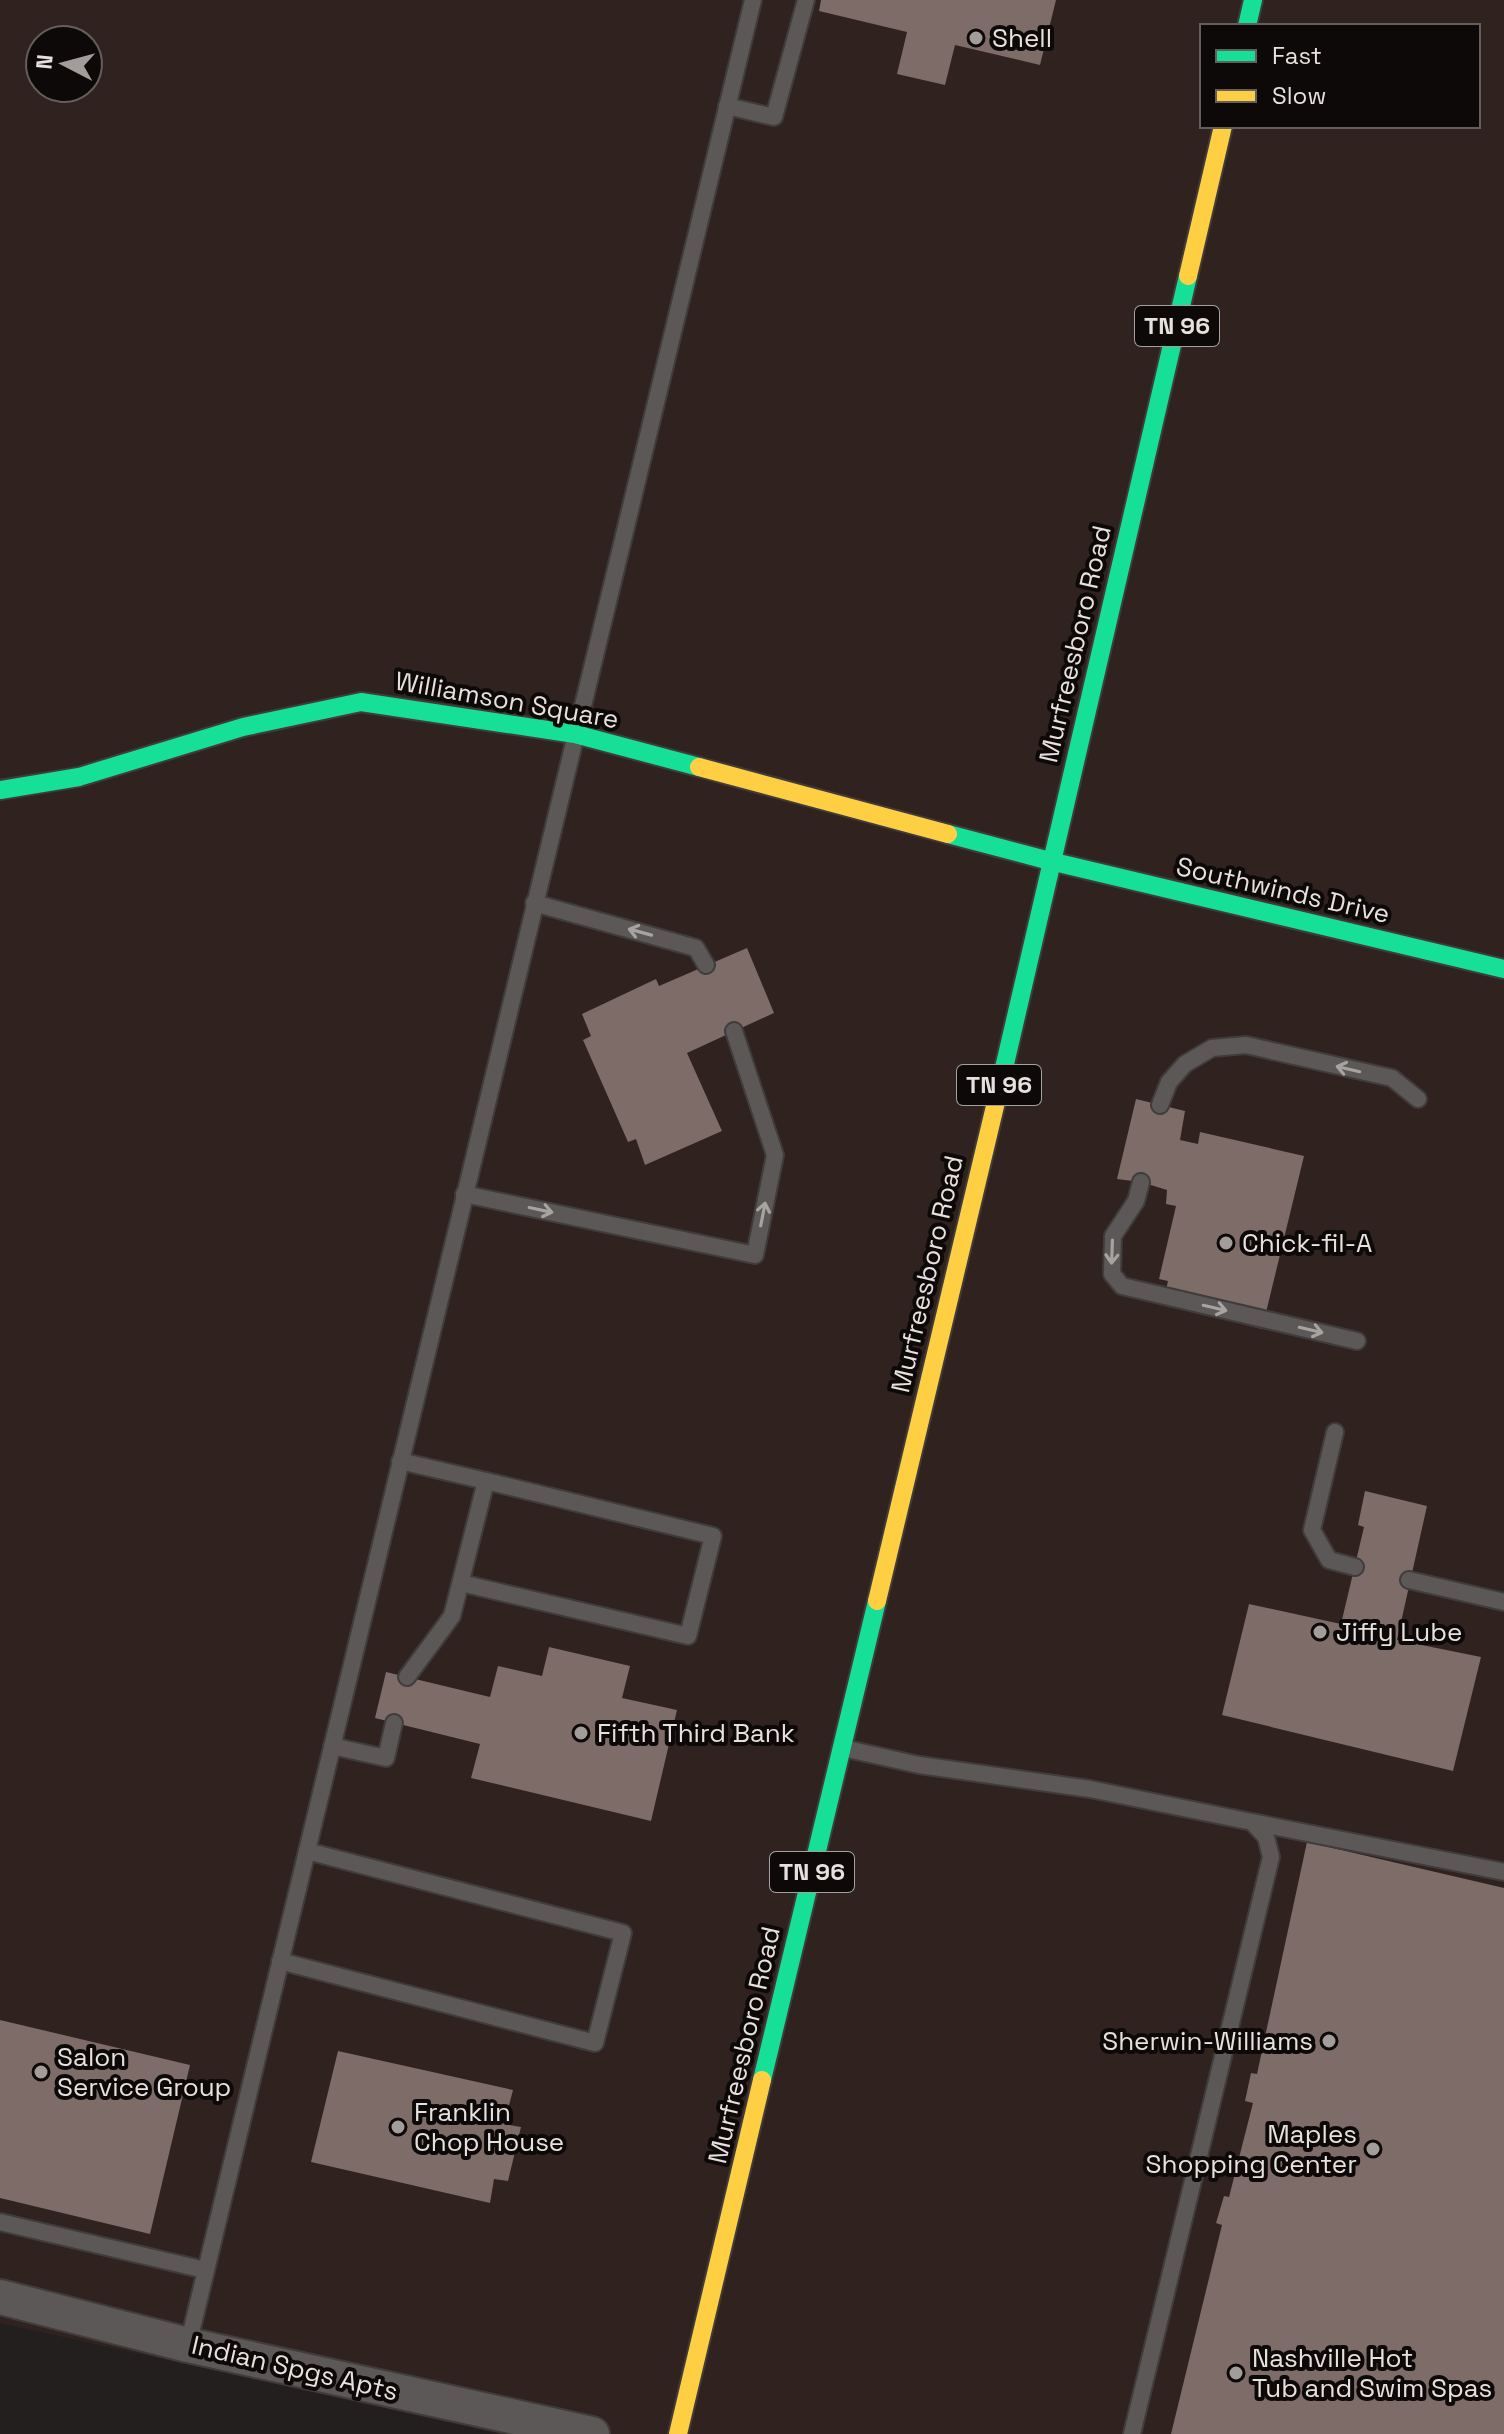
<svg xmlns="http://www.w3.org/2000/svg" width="1504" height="2434" viewBox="0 0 1504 2434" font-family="'Space Grotesk',sans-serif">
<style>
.built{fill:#30221f;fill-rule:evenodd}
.building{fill:#7d6c68}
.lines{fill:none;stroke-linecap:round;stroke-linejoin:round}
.lane-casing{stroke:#403c3c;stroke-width:20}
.street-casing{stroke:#403c3c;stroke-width:38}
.fast-casing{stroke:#403c3c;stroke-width:22}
.slow-casing{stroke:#403c3c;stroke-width:22}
.lane{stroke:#5b5857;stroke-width:16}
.street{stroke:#5b5857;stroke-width:34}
.fast{stroke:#16e098;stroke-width:18}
.slow{stroke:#ffcf43;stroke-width:18}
.oneway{stroke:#a7a3a1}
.poi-dot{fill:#a29c9b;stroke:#0d0908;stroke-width:3}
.labels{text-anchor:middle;stroke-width:8;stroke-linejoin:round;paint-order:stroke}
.shield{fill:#0d0908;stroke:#a5a09e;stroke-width:2}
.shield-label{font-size:24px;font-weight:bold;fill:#e6e0de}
.poi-label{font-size:26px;fill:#e6e0de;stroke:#0d0908;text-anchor:start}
.street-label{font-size:26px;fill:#e6e0de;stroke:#0d0908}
</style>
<rect width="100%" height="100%" fill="#241f1f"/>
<!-- built -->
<path class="built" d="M0 0H1504V2434H500L0 2323ZM1202 26H1478V126H1202ZM40 40H88V88H40Z"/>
<!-- building -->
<g class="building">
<polygon points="821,0 1056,0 1040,65 955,45 945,85 897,74 907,32 819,11"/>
<polygon points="747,948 774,1013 687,1053 722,1131 645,1165 636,1139 628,1142 583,1040 591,1036 582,1014 656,979 659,986"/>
<polygon points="1136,1099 1185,1111 1180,1140 1198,1144 1200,1132 1304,1156 1262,1329 1163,1303 1168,1281 1159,1279 1176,1206 1166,1204 1167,1190 1141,1182 1117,1179"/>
<polygon points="1365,1491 1427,1506 1397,1640 1481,1657 1453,1771 1222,1715 1249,1604 1341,1624 1364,1527 1358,1525"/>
<polygon points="549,1647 630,1666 622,1698 677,1710 651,1821 471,1778 480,1744 375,1718 386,1672 490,1697 498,1666 542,1676"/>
<polygon points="1307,1842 1504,1888 1504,2434 1171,2434 1222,2225 1216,2223 1224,2196 1229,2197 1253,2103 1245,2101 1251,2073 1257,2074"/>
<polygon points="0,2020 190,2065 150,2234 0,2198"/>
<polygon points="338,2051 513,2090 504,2124 521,2127 508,2181 494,2179 490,2203 311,2162"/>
</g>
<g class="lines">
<defs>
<g id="lane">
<polyline points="727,106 774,117 806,0"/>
<polyline points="534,903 696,948 706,965"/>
<polyline points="1160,1105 1169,1082 1185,1064 1212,1048 1246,1045 1392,1078 1418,1099"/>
<polyline points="1141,1182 1136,1201 1113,1236 1112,1274 1122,1286 1357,1341"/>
<polyline points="464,1194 755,1255 775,1155 734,1031"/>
<polyline points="1335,1432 1312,1530 1329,1560 1355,1567"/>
<polyline points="400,1461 486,1481 452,1616 407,1677"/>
<polyline points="1409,1580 1504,1602"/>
<polyline points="461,1583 688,1636 713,1536 486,1481"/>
<polyline points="332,1746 386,1758 394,1723"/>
<polyline points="843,1748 919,1765 1090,1789 1252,1822 1266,1837 1271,1857 1132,2434"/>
<polyline points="1252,1822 1504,1872"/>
<polyline points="280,1961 595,2043 623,1933 307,1851"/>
<polyline points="0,2222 205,2270"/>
<polyline points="188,2345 753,0"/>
</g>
<polyline id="street" points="0,2297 188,2345 592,2434"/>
<g id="fast">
<polyline points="1247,26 1253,0"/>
<polyline points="0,790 79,777 243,727 361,702 575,734 699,767"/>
<polyline points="948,834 1050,861 1504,969"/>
<polyline points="1001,1081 1188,276"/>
<polyline points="762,2080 877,1601"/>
</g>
<g id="slow">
<polyline points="1188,276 1223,126"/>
<polyline points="699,767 948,834"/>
<polyline points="877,1601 1001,1081"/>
<polyline points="678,2434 762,2080"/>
</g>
</defs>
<!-- lane casing -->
<use href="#lane" class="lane-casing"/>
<!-- street casing -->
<use href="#street" class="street-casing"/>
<!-- fast casing -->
<use href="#fast" class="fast-casing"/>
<!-- slow casing -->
<use href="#slow" class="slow-casing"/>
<!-- lane -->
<use href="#lane" class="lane"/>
<!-- street -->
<use href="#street" class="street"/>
<!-- fast -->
<use href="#fast" class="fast"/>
<!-- slow -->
<use href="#slow" class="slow"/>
</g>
<!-- one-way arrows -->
<defs><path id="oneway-shaft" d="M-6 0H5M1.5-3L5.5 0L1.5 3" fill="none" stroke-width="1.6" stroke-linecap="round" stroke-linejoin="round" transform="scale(2)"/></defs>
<g class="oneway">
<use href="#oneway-shaft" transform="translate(640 932) rotate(-165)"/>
<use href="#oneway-shaft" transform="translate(1348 1069) rotate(-167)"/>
<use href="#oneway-shaft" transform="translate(541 1210) rotate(12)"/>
<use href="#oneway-shaft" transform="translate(763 1214) rotate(-79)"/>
<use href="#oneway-shaft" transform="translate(1112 1252) rotate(92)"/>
<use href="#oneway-shaft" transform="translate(1215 1308) rotate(13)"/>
<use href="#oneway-shaft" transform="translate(1311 1330) rotate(13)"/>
</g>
<!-- markers -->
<g class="poi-dot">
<circle cx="976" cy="38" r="8"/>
<circle cx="1226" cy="1243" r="8"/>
<circle cx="1320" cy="1632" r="8"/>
<circle cx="581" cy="1733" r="8"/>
<circle cx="1329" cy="2041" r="8"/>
<circle cx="41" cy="2072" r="8"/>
<circle cx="398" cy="2127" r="8"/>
<circle cx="1373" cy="2149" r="8"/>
<circle cx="1236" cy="2373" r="8"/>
</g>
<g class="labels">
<!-- shield labels -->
<g class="shield">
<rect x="1135" y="306" width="84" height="40" rx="6"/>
<rect x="957" y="1065" width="84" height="40" rx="6"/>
<rect x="770" y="1852" width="84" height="40" rx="6"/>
</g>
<g class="shield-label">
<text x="1177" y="334">TN 96</text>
<text x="999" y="1093">TN 96</text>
<text x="812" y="1880">TN 96</text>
</g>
<!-- poi labels -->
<g class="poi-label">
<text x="992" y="47">Shell</text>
<text x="1242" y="1252">Chick-fil-A</text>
<text x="1336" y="1641">Jiffy Lube</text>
<text x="597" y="1742">Fifth Third Bank</text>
<text x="1313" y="2050" text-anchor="end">Sherwin-Williams</text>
<text x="57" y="2066">Salon<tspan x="57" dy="30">Service Group</tspan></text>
<text x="414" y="2121">Franklin<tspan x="414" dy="30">Chop House</tspan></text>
<text x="1357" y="2143" text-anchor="end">Maples<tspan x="1357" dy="30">Shopping Center</tspan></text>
<text x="1252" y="2367">Nashville Hot<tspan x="1252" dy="30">Tub and Swim Spas</tspan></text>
</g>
<!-- street labels -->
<g class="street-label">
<text transform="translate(1075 644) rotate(-77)" y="9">Murfreesboro Road</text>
<text transform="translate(507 700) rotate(10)" y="9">Williamson Square</text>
<text transform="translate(1283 890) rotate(13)" y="9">Southwinds Drive</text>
<text transform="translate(927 1274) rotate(-77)" y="9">Murfreesboro Road</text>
<text transform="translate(744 2045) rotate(-77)" y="9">Murfreesboro Road</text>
<text transform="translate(295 2368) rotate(13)" y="9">Indian Spgs Apts</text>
</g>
</g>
<!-- legend -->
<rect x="1200" y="24" width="280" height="104" fill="#0d0908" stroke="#645f5e" stroke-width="2"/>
<rect x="1216" y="50" width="40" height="12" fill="#16e098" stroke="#645f5e" stroke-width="2"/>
<text x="1272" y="64" font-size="24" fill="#e6e0de">Fast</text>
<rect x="1216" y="90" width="40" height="12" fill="#ffcf43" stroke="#645f5e" stroke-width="2"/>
<text x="1272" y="104" font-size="24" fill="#e6e0de">Slow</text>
<!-- north arrow -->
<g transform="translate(64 64) rotate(276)"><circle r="38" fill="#0d0908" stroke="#645f5e" stroke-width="2"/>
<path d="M0-6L14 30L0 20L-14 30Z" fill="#a29c9b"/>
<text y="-12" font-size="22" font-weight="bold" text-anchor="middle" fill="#e6e0de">N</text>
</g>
</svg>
